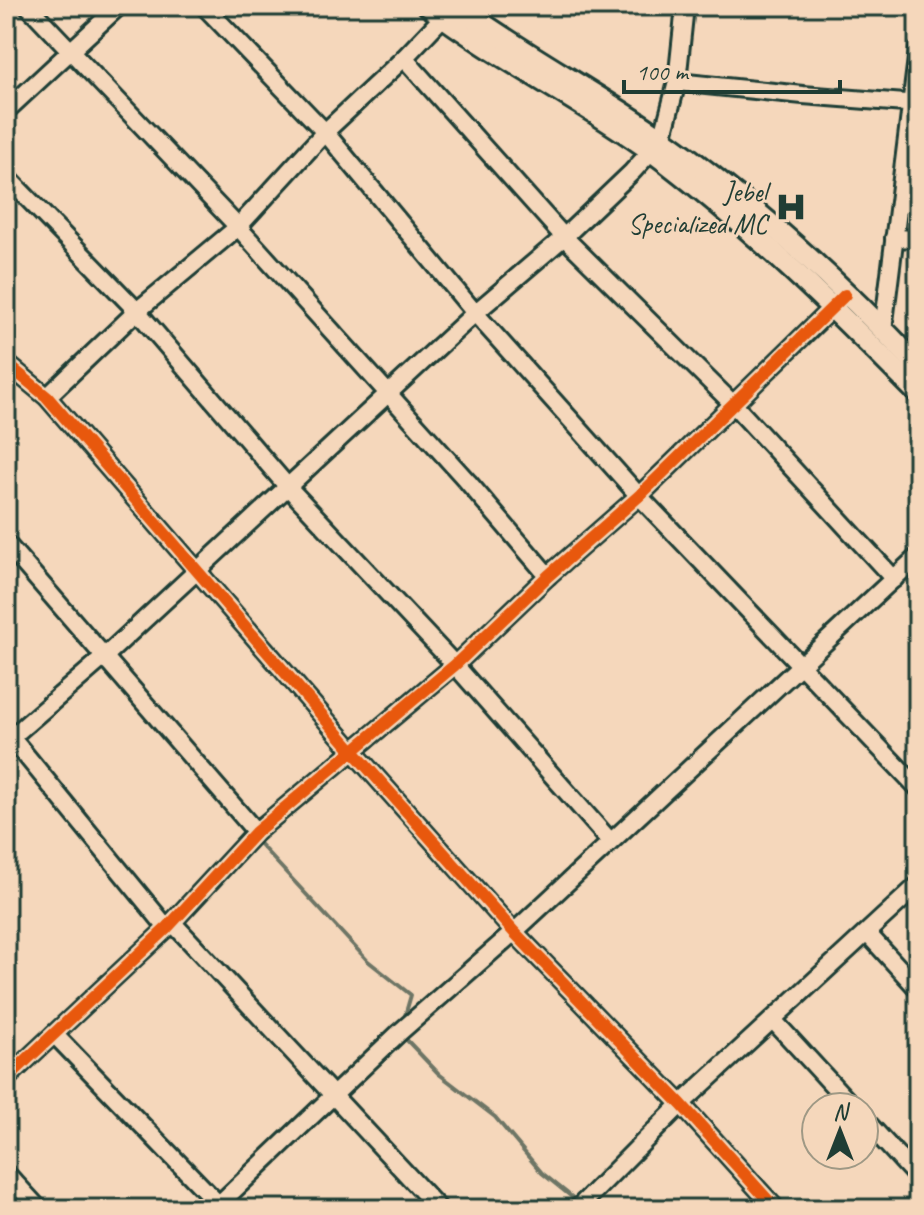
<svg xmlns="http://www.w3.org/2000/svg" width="924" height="1215" viewBox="0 0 924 1215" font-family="Caveat,sans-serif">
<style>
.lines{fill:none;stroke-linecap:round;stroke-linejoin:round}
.stream{stroke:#6d7565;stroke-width:4}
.minor-casing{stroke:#1f3d34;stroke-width:22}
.major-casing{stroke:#1f3d34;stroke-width:26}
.minor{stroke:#f5d7bb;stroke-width:16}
.major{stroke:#f5d7bb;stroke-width:20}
.cycleway-casing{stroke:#f5d7bb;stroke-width:17}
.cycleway{stroke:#e8590c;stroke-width:12}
.labels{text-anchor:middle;stroke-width:6;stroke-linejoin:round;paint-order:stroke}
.poi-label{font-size:28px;fill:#1f3d34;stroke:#f5d7bb;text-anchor:end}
</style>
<rect width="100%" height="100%" fill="#f5d7bb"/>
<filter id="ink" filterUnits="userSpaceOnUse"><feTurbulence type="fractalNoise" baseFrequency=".0125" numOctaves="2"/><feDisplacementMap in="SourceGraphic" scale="16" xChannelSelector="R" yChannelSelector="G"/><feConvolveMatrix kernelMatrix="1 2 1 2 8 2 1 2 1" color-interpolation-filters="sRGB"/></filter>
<g filter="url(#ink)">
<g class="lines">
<!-- stream -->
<g class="stream">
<polyline points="255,839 368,961 411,995 404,1019"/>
<polyline points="402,1035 439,1074 495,1117 542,1173 578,1202"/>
</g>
<defs>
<g id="minor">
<polyline points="28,6 238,227 468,482 548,576"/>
<polyline points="204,6 325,132 475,313 639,496 918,788"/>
<polyline points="404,58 564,237 734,405 894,579"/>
<polyline points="677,82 803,95 918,104"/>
<polyline points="6,111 119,6"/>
<polyline points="6,176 137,311 287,486 455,665 610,841"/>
<polyline points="894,238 918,239"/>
<polyline points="883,330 918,50"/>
<polyline points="6,363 47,397 352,750 514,932 681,1104 776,1209"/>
<polyline points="47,397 137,311 238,227 325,132 404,58 443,17"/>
<polyline points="6,543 256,832"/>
<polyline points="6,731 167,928"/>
<polyline points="6,742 103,658 475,313 564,237 632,172 662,139 677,82 685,6"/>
<polyline points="172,922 439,1209"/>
<polyline points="867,933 918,989"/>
<polyline points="773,1020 853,1107"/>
<polyline points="54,1034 223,1209"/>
<polyline points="6,1079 167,928 256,832 455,665 548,576 639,496 840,300"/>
<polyline points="864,1119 918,1178"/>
<polyline points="6,1173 39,1209"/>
<polyline points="214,1209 400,1032 514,932 918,556"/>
<polyline points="577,1209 681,1104 918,885"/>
</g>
<g id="major">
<path d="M429 6C500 60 581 99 653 152 749 224 834 308 918 393"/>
<path d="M457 6C523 54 595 92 662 139 752 202 843 286 918 366"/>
</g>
</defs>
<!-- minor casing -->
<use href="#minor" class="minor-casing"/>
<!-- major casing -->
<use href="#major" class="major-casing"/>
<!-- minor -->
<use href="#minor" class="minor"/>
<!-- major -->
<use href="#major" class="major"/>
<defs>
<g id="cycleway">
<polyline points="6,363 47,397 352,750 514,932 681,1104 776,1209"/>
<polyline points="6,1079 167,928 256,832 455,665 548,576 639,496 845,295"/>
</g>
</defs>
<!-- cycleway casing -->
<use href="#cycleway" class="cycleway-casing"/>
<!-- cycleway -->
<use href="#cycleway" class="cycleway"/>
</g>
</g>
<!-- icons -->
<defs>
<symbol id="hospital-bare" viewBox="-9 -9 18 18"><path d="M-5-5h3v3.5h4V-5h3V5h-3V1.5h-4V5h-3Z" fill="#1f3d34" stroke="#f5d7bb" stroke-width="2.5" paint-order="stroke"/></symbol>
</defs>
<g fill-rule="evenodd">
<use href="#hospital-bare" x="769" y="185" width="44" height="44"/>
</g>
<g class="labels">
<!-- poi labels -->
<g class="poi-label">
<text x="767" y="201">Jebel<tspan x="767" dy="32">Specialized MC</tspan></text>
</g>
</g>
<!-- margin -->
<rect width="924" height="1215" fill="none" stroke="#f5d7bb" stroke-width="32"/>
<rect x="16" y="16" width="892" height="1183" fill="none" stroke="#1f3d34" stroke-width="3" filter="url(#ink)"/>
<!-- north arrow -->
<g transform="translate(840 1131)"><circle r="38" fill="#f5d7bb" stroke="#9f9985" stroke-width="2"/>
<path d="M0-6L14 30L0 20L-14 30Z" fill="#1f3d34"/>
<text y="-12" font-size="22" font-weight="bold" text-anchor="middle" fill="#1f3d34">N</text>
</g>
<!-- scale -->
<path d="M624 80v12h216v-12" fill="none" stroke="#1f3d34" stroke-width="4"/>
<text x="636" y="80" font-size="24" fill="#1f3d34" stroke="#f5d7bb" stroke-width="6" paint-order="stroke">100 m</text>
</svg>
